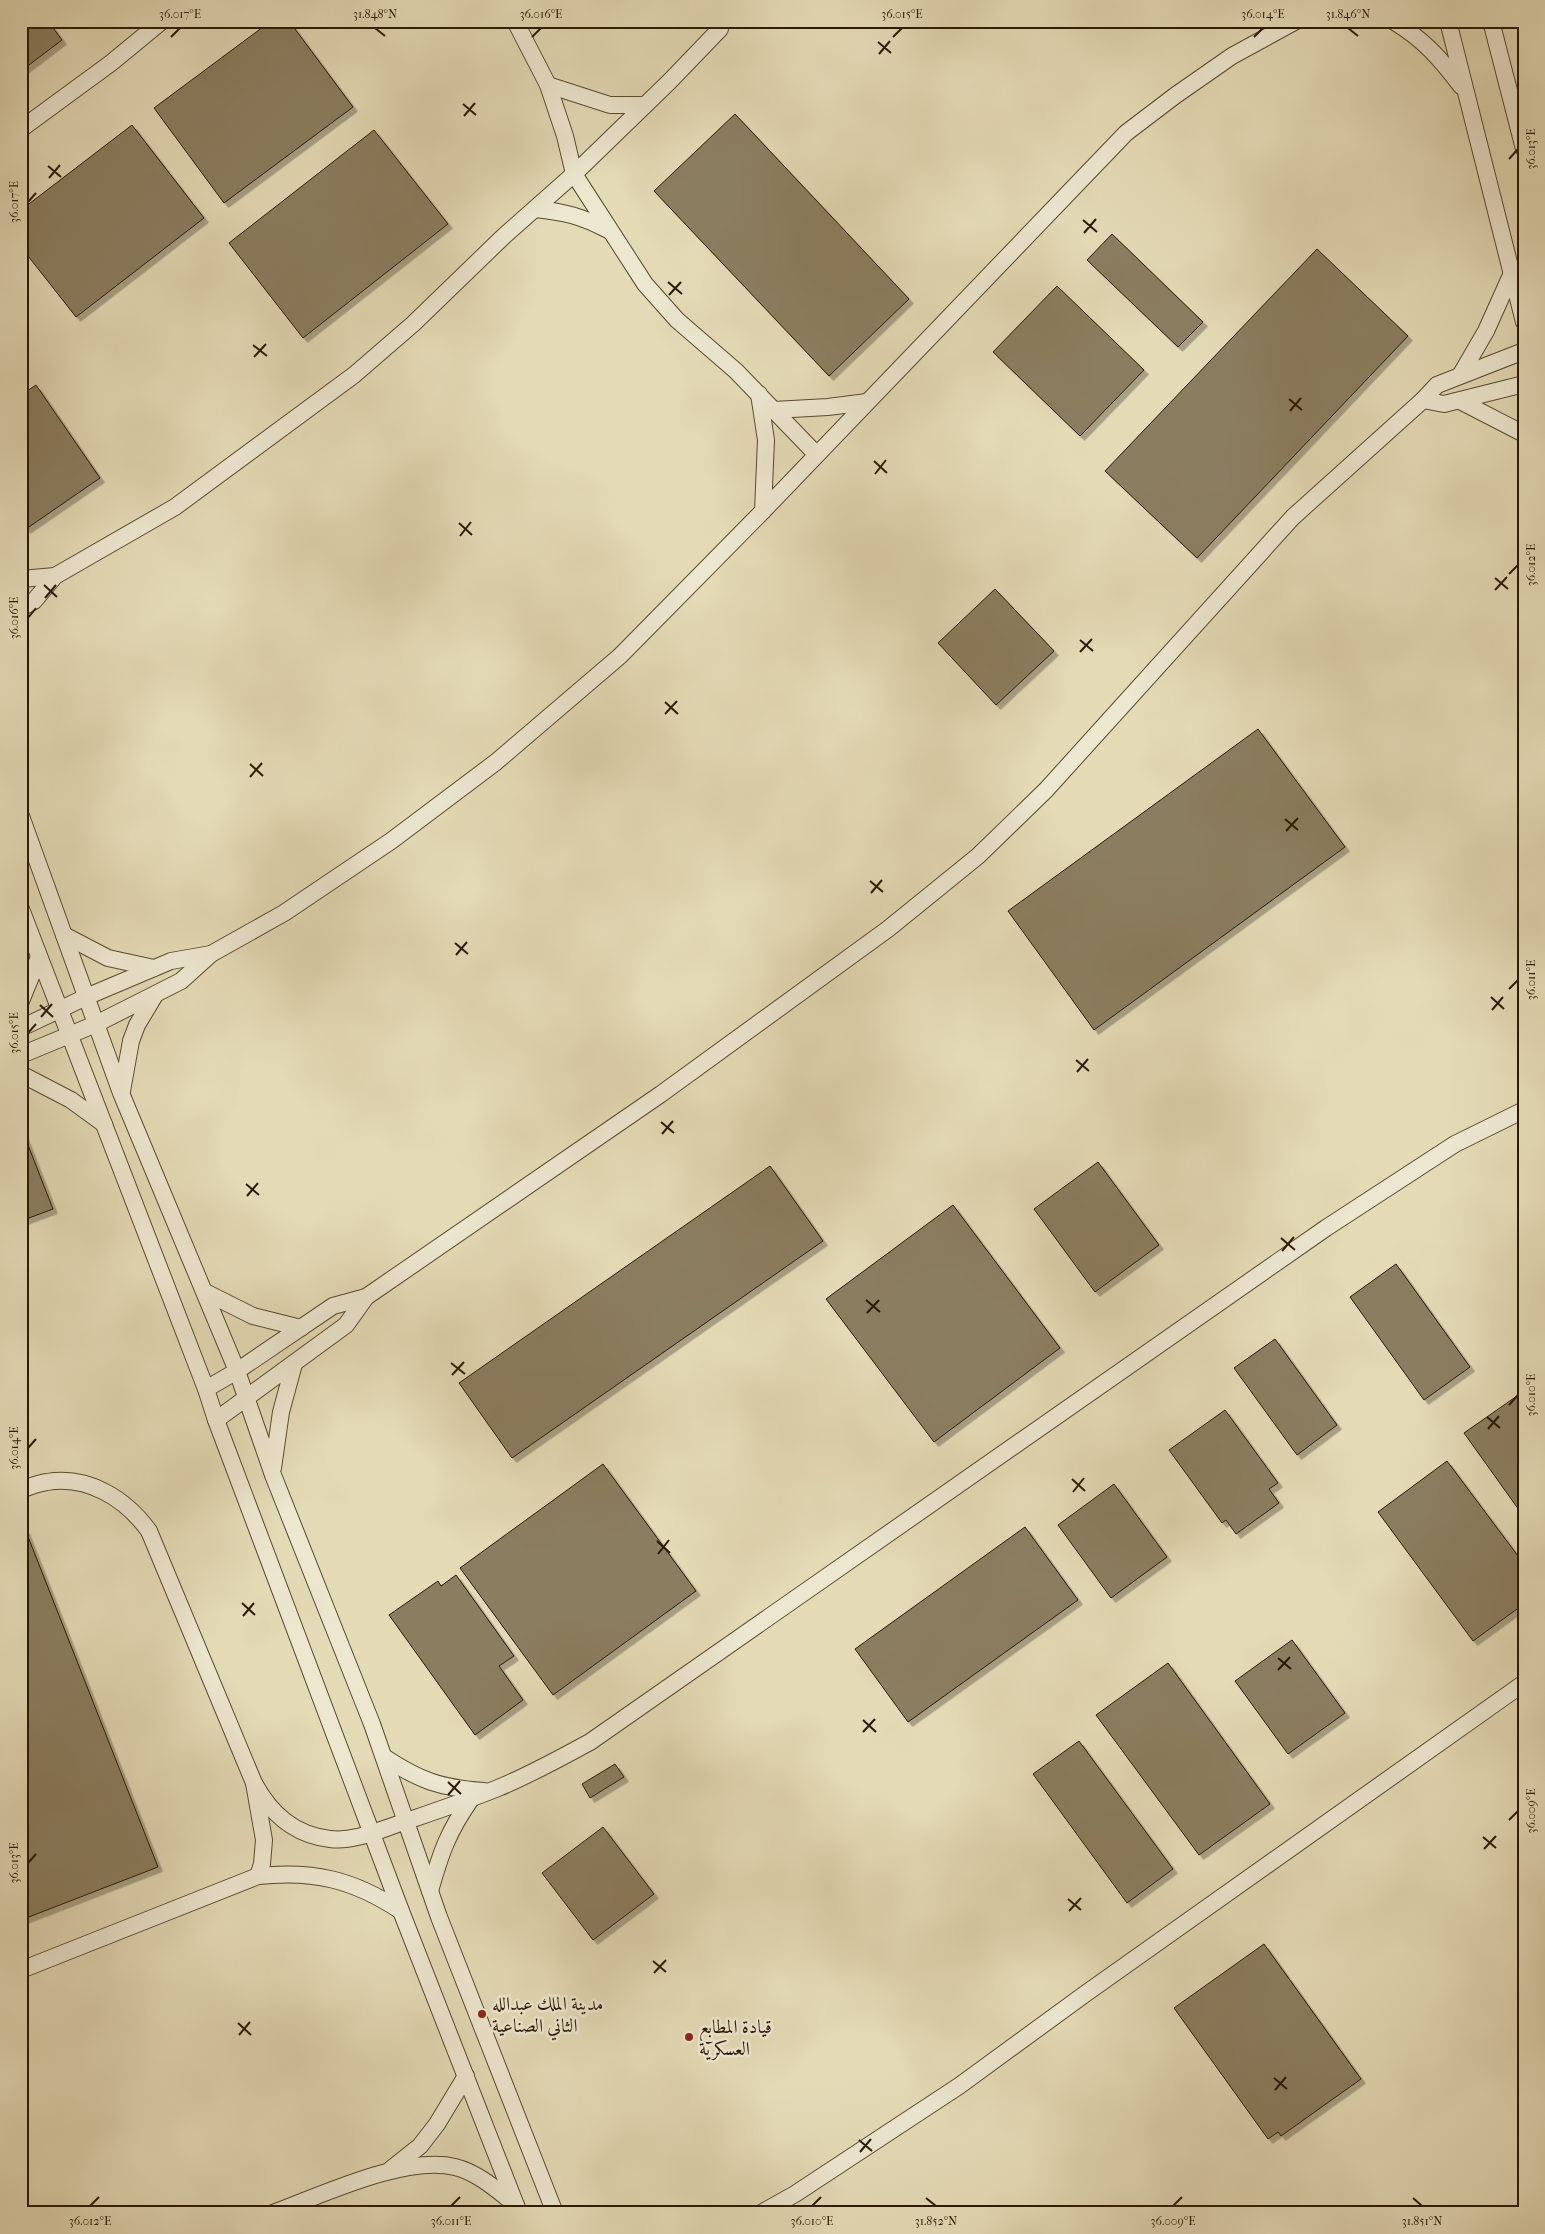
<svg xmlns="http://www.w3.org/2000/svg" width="1545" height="2234" viewBox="0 0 1545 2234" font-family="'IM FELL French Canon',Amiri,serif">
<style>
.building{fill:#8b7e60;stroke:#2a1a02;filter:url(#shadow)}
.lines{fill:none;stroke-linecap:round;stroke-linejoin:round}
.street-casing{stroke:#584a2f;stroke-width:18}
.street{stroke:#ede7d0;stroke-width:16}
.ticks{fill:none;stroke:#2a1a02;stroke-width:2}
.poi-dot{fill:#8f2418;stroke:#ede7d0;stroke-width:2}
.labels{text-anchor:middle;stroke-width:5;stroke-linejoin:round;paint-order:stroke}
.poi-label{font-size:19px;fill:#2a1a02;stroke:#ede7d0;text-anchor:start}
.neatline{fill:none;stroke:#2a1a02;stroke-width:2}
.ticks-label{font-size:12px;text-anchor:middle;fill:#2a1a02}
</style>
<defs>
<filter id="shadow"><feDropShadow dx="4.5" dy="4.5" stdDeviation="0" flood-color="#0004"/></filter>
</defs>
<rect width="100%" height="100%" fill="#e4dab6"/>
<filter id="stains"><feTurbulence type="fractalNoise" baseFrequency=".004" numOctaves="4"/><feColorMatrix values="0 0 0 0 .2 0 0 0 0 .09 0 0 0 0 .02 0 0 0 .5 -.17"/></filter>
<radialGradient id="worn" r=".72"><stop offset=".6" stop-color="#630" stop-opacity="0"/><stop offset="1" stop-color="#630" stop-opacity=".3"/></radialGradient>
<!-- building -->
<g class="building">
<polygon points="21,21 48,21 62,40 21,71"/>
<polygon points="271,21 289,21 353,107 224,203 154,108"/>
<polygon points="735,114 909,299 829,376 654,191"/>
<polygon points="132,125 204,218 76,317 21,247 21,210"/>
<polygon points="374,130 448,224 303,338 229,243"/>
<polygon points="1112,234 1203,322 1178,347 1087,260"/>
<polygon points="1317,249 1408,336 1197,558 1105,471"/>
<polygon points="1057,286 1144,370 1080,436 993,352"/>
<polygon points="36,385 100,478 26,529 21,522 21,395"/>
<polygon points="995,589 1054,651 996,705 938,643"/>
<polygon points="1258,729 1345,847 1094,1030 1008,911"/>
<polygon points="21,1127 53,1209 21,1221"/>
<polygon points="1098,1162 1159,1245 1095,1292 1034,1209"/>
<polygon points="770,1166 823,1241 512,1458 459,1383"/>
<polygon points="953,1205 1060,1348 934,1442 826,1299"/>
<polygon points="1396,1264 1470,1367 1424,1400 1350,1297"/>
<polygon points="1275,1339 1337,1425 1297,1455 1234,1368"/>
<polygon points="1524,1391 1524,1517 1464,1433"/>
<polygon points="1225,1410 1278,1483 1269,1489 1279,1503 1236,1534 1226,1520 1222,1523 1169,1450"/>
<polygon points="1447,1461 1524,1564 1524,1604 1473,1641 1378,1512"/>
<polygon points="603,1464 696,1591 553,1695 460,1568"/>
<polygon points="1114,1484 1167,1557 1111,1598 1058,1525"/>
<polygon points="1025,1527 1078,1600 908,1722 855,1649"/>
<polygon points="25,1529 158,1867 21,1920 21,1531"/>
<polygon points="456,1575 514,1656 499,1666 523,1700 475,1735 389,1615 438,1581 441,1586"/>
<polygon points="1292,1640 1345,1713 1288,1754 1235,1681"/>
<polygon points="1168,1663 1270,1804 1199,1855 1096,1715"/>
<polygon points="1079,1741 1173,1869 1127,1903 1033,1774"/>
<polygon points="615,1764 624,1777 590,1798 582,1784"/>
<polygon points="603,1827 654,1894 593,1940 542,1873"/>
<polygon points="1264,1944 1361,2079 1281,2136 1278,2132 1268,2139 1174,2008"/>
</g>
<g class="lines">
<defs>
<g id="street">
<polyline points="515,21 548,85 565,136 574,174 645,284 677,320 736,371 816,454"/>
<path d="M1393 21C1423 39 1440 58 1461 86"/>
<polyline points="1448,21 1524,322"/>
<polyline points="1491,21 1524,149"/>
<polyline points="548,85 610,105 644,105"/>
<polyline points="21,129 111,63 162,21"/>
<path d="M535 209C565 212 581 216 608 230"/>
<polyline points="1461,374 1486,331 1512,273"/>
<polyline points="759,394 766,440 763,511"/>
<polyline points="1423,400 1444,404 1524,384"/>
<polyline points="1460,401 1524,434"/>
<polyline points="774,410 828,407 867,402"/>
<polyline points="21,579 55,576"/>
<polyline points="21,608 34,601 55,576 175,507 354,375 413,324 504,236 574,174 669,82 720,29"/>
<polyline points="21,816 121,1093 237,1371 273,1475 372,1724 439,1917 555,2213"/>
<polyline points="21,909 206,1389 216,1420 401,1911 519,2213"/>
<polyline points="64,935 108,958 154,968"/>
<polyline points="21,1001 39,957"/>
<polyline points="21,1028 86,997 171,961 211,954"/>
<polyline points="21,1055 96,1024 181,981 211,954 284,913 391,841 496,762 620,656 763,511 1126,133 1176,95 1232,56 1296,21"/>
<polyline points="21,1074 71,1100 104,1124"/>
<polyline points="122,1091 131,1041 137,1025 155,995"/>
<polyline points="205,1292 253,1316 301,1328"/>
<polyline points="206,1389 237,1371 333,1306 366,1297"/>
<polyline points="216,1420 346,1325 366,1297 661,1094 888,929 978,856 1046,790 1293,517 1423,400 1437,385 1524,351"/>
<polyline points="273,1468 281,1412 294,1364"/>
<path d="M21 1490C29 1487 38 1483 47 1482 88 1475 126 1499 149 1531L254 1783 264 1840 262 1864 258 1876"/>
<path d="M384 1757C420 1781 441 1788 484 1791"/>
<path d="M254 1783C271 1814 294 1835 330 1839 354 1842 379 1830 401 1823 433 1812 466 1801 498 1788 530 1775 560 1758 590 1742L1326 1228 1455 1144 1524 1110"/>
<path d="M430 1891C441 1852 448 1832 471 1799"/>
<path d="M21 1970 258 1876C314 1870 354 1880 401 1911"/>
<polyline points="391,2169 420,2146 437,2124 466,2076"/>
<path d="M273 2213C322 2195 405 2155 455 2167 479 2173 498 2191 516 2205"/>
<polyline points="761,2213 795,2194 959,2086 1085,1994 1524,1683"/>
</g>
</defs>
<!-- street casing -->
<use href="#street" class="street-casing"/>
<!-- street -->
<use href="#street" class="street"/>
</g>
<!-- ticks -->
<path class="ticks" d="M375 28 385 36M1348 28 1358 36M171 37 180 28M532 37 541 28M893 37 902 28M1254 37 1263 28M878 42 891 53M879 54 890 41M463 104 476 115M464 116 475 103M1509 159 1518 149M48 166 61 177M49 178 60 165M28 202 36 193M1083 220 1097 232M1084 233 1096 219M668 282 682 294M669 295 681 282M253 345 267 356M254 357 266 344M1289 399 1302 410M1290 411 1301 398M874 461 887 473M875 474 886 460M459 523 472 535M460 536 471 522M1509 574 1518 565M1495 578 1508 589M44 585 57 597M1495 590 1507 577M45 598 56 585M28 618 36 608M1080 640 1093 651M1080 652 1092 639M665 702 678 714M665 714 677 701M250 764 263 776M250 777 262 763M1285 819 1298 830M1286 831 1298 818M870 881 883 892M871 893 882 880M455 943 468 954M456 955 467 942M1509 989 1518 980M1491 997 1504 1009M40 1005 53 1017M1492 1010 1503 997M41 1017 52 1004M28 1033 36 1024M1076 1060 1089 1071M1077 1072 1088 1059M661 1122 674 1133M662 1134 673 1121M246 1184 259 1195M247 1196 258 1183M1281 1238 1295 1250M1282 1251 1294 1237M866 1300 880 1312M867 1313 879 1300M451 1363 465 1374M452 1375 464 1362M1509 1405 1518 1395M1487 1417 1500 1428M1488 1429 1499 1416M28 1448 36 1439M1072 1479 1085 1491M1073 1492 1084 1478M657 1541 670 1553M658 1554 669 1540M242 1603 255 1615M243 1616 254 1603M1278 1658 1291 1669M1278 1670 1290 1657M863 1720 876 1732M863 1732 875 1719M448 1782 461 1794M448 1795 460 1781M1509 1820 1518 1811M1483 1837 1496 1848M1484 1849 1496 1836M28 1863 36 1854M1068 1899 1081 1910M1069 1911 1081 1898M653 1961 666 1972M654 1973 666 1960M238 2023 251 2035M239 2035 250 2022M1274 2078 1287 2089M1275 2090 1286 2077M859 2140 872 2151M860 2152 871 2139M926 2198 936 2206M1413 2198 1422 2206M90 2206 99 2197M451 2206 460 2197M812 2206 821 2197M1173 2206 1182 2197"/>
<!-- markers -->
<g class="poi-dot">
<circle cx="482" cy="2014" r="5"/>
<circle cx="689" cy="2037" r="5"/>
</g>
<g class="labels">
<!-- poi labels -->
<g class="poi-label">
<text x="492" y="2010">مدينة الملك عبدالله<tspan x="492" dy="22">الثاني الصناعية</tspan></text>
<text x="699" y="2033">قيادة المطابع<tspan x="699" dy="22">العسكرية</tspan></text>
</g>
</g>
<!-- margin -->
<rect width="1545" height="2234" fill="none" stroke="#e4dab6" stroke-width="55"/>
<rect x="28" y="28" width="1490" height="2178" class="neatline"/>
<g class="ticks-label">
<text x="180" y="18">36.017°E</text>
<text x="375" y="18">31.848°N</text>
<text x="541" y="18">36.016°E</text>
<text x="902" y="18">36.015°E</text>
<text x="1263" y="18">36.014°E</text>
<text x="1348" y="18">31.846°N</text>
<text transform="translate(1531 149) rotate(-90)" y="4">36.013°E</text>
<text transform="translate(14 202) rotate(-90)" y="4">36.017°E</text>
<text transform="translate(1531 565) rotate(-90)" y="4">36.012°E</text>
<text transform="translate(14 618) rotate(-90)" y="4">36.016°E</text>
<text transform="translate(1531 980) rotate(-90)" y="4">36.011°E</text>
<text transform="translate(14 1033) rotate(-90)" y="4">36.015°E</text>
<text transform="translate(1531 1395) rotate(-90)" y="4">36.010°E</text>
<text transform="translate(14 1448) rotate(-90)" y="4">36.014°E</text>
<text transform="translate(1531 1811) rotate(-90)" y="4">36.009°E</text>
<text transform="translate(14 1863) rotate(-90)" y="4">36.013°E</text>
<text x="90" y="2225">36.012°E</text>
<text x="451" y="2225">36.011°E</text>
<text x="812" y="2225">36.010°E</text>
<text x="936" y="2225">31.852°N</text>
<text x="1173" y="2225">36.009°E</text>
<text x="1422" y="2225">31.851°N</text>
</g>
<rect width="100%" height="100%" filter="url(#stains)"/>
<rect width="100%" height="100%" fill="url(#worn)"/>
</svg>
